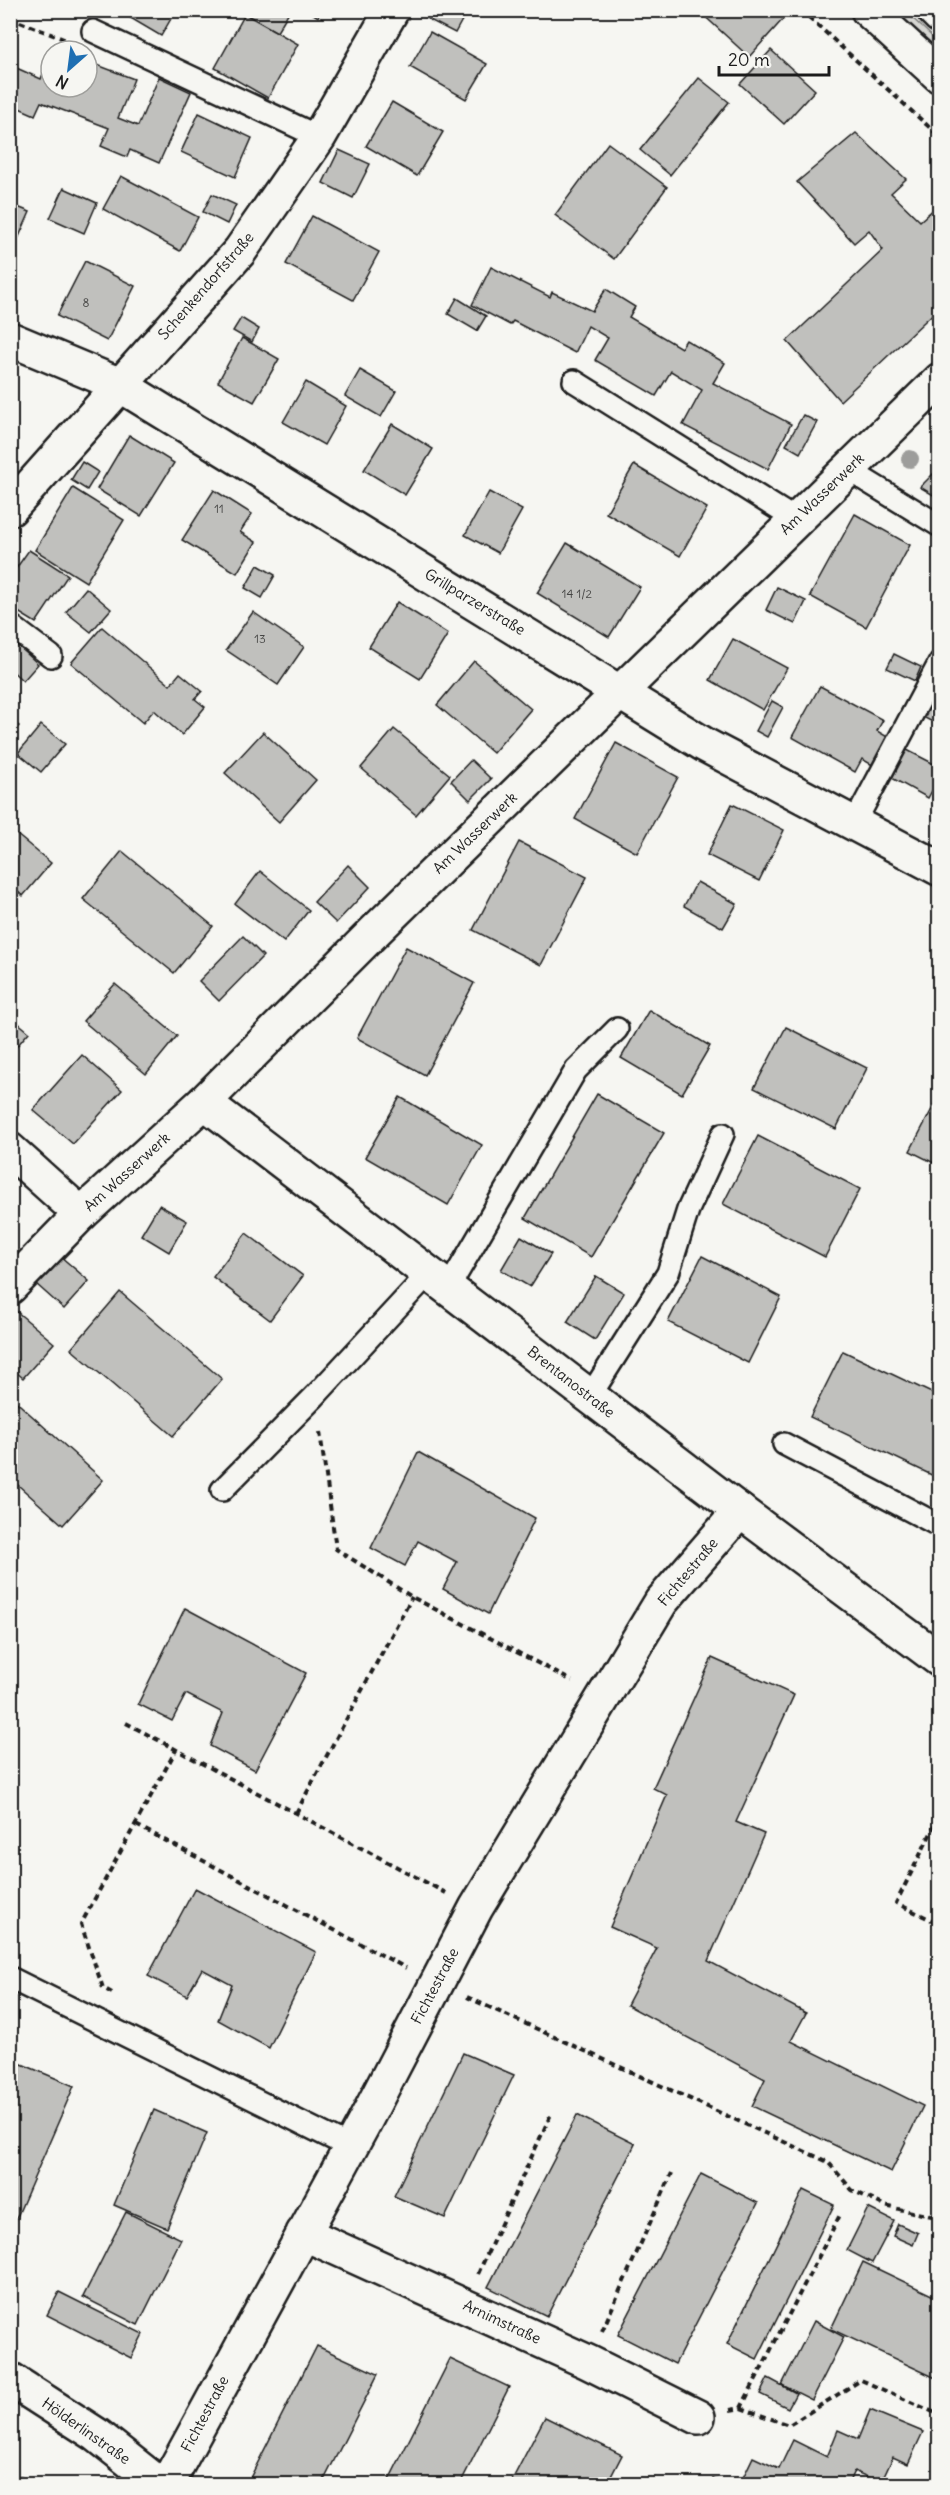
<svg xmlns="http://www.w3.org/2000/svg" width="950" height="2495" viewBox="0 0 950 2495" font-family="Delius,sans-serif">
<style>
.green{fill:#d6d6d2;stroke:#797977;stroke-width:1.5}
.building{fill:#c0c0bd;stroke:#1c1c1c;stroke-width:1.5}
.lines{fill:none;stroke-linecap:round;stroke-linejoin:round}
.lane-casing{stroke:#1c1c1c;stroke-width:26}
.street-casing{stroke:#1c1c1c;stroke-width:38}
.primary-casing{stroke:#1c1c1c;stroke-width:38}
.path{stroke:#1c1c1c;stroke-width:4;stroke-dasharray:6 4.5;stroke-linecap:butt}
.lane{stroke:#f6f6f2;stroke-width:21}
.street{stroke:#f6f6f2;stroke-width:33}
.primary{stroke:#f6f6f2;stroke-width:33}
.tree{fill:#9d9d9b}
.labels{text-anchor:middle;stroke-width:6;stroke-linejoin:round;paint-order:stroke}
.number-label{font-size:12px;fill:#454544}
.street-label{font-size:15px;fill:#1c1c1c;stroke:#f6f6f2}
</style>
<rect width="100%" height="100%" fill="#f6f6f2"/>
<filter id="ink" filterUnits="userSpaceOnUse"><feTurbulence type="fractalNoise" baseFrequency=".0167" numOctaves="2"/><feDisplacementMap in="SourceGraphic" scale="12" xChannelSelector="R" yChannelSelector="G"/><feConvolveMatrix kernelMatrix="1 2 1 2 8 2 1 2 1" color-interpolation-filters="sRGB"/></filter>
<g filter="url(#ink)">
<!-- green -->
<polygon class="green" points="895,11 905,11 939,43 939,52"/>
<!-- building -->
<g class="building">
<polygon points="117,10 176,10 161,36"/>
<polygon points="247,10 290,10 277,32 245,14"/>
<polygon points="307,10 322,10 318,17"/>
<polygon points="422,10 466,10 467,11 455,33 420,15"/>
<polygon points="698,10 775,10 784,18 749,57"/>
<polygon points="245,14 298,44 268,98 215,68"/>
<polygon points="430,32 487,64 466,99 410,67"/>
<polygon points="771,50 815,90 784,124 740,84"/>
<polygon points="51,54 51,87 87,87 87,61 134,79 118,118 138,126 159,77 191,92 159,163 130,150 127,157 101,146 109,128 41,102 35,115 10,104 12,66 41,79"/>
<polygon points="699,78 729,102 670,175 640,150"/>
<polygon points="392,102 443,132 417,176 366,146"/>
<polygon points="199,113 252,138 235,177 181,152"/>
<polygon points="856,133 906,179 891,193 920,221 936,207 940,210 940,307 840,401 787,341 883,250 869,230 854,243 797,182"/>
<polygon points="608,143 667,187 614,259 555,215"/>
<polygon points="339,150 370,164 353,198 323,183"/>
<polygon points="121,176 198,217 180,251 103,209"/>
<polygon points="64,188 97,203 84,233 50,218"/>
<polygon points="212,194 236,205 227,224 203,212"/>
<polygon points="10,204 30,212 10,257"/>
<polygon points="312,216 379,252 353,300 286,264"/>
<polygon points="85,261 135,286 107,341 57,316"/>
<polygon points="491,267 550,297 552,292 592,311 606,289 635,307 629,317 681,348 686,340 725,363 713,383 791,424 768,469 683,425 702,390 671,371 656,396 595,360 608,338 588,326 575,353 513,321 510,325 472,305"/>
<polygon points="457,298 486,316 477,331 448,314"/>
<polygon points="241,318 259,329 252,342 233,331"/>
<polygon points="242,338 279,359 254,402 218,382"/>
<polygon points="360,370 396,391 381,417 345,396"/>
<polygon points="306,382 346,406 324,445 283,422"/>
<polygon points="803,415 817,422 800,453 786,445"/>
<polygon points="392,424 433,449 405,495 364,470"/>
<polygon points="129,435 174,463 141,516 97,489"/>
<polygon points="82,462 98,472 87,490 71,480"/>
<polygon points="634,465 707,508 680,556 606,513"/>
<polygon points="940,467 940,499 920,487"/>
<polygon points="73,488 124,520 86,582 35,550"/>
<polygon points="214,490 252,514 240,532 256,542 237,573 182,540"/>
<polygon points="489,492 522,510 498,553 465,535"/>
<polygon points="855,514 910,545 866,627 810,596"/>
<polygon points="567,543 640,587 609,637 537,593"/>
<polygon points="29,550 68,575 36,623 10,607 10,577"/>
<polygon points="258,565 275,575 262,598 245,588"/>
<polygon points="777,587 806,601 795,624 766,610"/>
<polygon points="86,588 111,609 91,632 66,612"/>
<polygon points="397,602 448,634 420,679 369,647"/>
<polygon points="253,612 304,647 278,685 226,650"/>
<polygon points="102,627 170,685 180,673 202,691 195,699 205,707 182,735 154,710 143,723 71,663"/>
<polygon points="10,638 38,664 23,681 10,669"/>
<polygon points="733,639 787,668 763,710 710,680"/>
<polygon points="894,654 921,667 915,681 887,668"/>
<polygon points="474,661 531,709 493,753 437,705"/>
<polygon points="820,686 883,720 877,731 891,739 876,767 862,759 855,772 792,737"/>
<polygon points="935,695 940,697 940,726 923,717"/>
<polygon points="772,701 783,707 767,737 756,731"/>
<polygon points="10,719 19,726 10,735"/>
<polygon points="41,725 65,744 41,772 18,753"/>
<polygon points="394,729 450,775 416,815 361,768"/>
<polygon points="263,732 316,780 279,822 225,773"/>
<polygon points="616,743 678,777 637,853 575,819"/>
<polygon points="905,749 940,767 940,776 928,798 890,777"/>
<polygon points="471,760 491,779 470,800 451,781"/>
<polygon points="732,804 784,830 759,881 707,855"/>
<polygon points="10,829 51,863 23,896 10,885"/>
<polygon points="519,842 587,877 541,965 473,930"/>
<polygon points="122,851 213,926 174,973 83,899"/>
<polygon points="348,865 370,887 336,923 314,902"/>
<polygon points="260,871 309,910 284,942 235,904"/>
<polygon points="697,882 737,904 723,928 684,906"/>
<polygon points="243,936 263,956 219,1001 199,981"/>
<polygon points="406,947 474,983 425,1075 357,1038"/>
<polygon points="115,984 177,1036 146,1074 83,1021"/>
<polygon points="649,1010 710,1046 682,1094 621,1058"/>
<polygon points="10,1016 29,1032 10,1054"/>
<polygon points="786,1027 867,1068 836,1129 754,1088"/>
<polygon points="82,1055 122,1090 73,1144 33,1110"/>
<polygon points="597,1094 664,1133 591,1257 525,1218"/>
<polygon points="940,1094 940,1166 910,1151"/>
<polygon points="400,1097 482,1145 448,1205 365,1157"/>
<polygon points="758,1136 860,1189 825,1257 723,1204"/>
<polygon points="159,1205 187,1221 169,1252 141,1235"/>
<polygon points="246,1233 303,1276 270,1320 213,1277"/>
<polygon points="521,1236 551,1254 530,1287 501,1270"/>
<polygon points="60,1256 89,1281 64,1309 36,1284"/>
<polygon points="702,1256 781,1297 748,1363 668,1322"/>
<polygon points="596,1276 624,1293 595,1340 567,1322"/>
<polygon points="120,1292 222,1379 173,1436 71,1349"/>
<polygon points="10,1306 54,1343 23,1378 10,1367"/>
<polygon points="843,1351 940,1397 940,1479 810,1417"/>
<polygon points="10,1396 103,1480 63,1525 10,1478"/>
<polygon points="418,1452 535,1518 488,1614 443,1589 457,1562 418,1541 405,1566 371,1548"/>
<polygon points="185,1608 306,1673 255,1770 210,1746 223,1713 186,1694 172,1721 138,1704"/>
<polygon points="712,1658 794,1695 736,1822 764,1834 708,1961 806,2013 791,2041 923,2106 891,2172 752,2106 765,2079 627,2005 657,1948 610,1927 667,1795 653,1788"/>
<polygon points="195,1888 316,1952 269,2048 218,2020 232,1985 202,1969 187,1996 148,1976"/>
<polygon points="463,2053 514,2075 445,2218 394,2196"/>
<polygon points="10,2059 74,2086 10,2233"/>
<polygon points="154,2110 207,2133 167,2228 114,2205"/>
<polygon points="577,2115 635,2144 547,2316 488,2287"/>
<polygon points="701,2174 758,2203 675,2364 618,2335"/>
<polygon points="803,2190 834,2205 757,2359 727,2344"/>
<polygon points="868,2208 894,2221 872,2263 847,2250"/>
<polygon points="126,2212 181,2239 138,2325 83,2297"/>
<polygon points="898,2224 918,2233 913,2245 893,2236"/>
<polygon points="863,2262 940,2299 940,2380 831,2329"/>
<polygon points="59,2292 143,2334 131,2358 47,2315"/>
<polygon points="814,2321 844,2337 812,2400 782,2385"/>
<polygon points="317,2346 378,2374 322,2484 247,2484"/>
<polygon points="450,2359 509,2387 460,2484 387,2484"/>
<polygon points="768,2378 796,2393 788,2408 760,2394"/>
<polygon points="870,2410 923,2432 908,2464 893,2457 881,2483 854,2471 848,2484 740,2484 753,2457 779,2469 793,2440 827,2457 838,2430 858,2439"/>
<polygon points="545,2417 622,2455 607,2484 510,2484"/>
<polygon points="19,2476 35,2484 14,2484"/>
<polygon points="713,2479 726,2484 711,2484"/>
</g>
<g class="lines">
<defs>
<g id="lane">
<polyline points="93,31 319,137"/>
<polyline points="574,381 796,520"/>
<polyline points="847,469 940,526"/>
<polyline points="10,625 51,656"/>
<polyline points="855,822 940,662"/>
<polyline points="449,1287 576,1070 617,1029"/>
<polyline points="590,1396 668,1273 688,1210 723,1134"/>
<polyline points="784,1444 940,1526"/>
<polyline points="222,1490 315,1396 430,1272"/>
<polyline points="10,1978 350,2147"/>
</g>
<g id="street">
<polyline points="10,339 120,385 705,745 940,869"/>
<polyline points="10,509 240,251 319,137 392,10"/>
<polyline points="204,1102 740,1511 940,1660"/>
<polyline points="10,1150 81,1214"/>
<polyline points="10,1287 81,1214 204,1102 373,933 940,380"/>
<polyline points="303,2233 588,2362 698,2417"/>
<polyline points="10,2379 97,2435 159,2484"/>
<polyline points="167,2484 364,2123 476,1908 661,1602 740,1511"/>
</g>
<g id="primary">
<polyline points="868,10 940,76"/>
<polyline points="934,10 940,16"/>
</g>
</defs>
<!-- lane casing -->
<use href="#lane" class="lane-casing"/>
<!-- street casing -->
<use href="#street" class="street-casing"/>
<!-- primary casing -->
<use href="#primary" class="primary-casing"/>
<!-- path -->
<g class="path">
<polyline points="801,10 940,137"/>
<polyline points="10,18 66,40"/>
<polyline points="320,1432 336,1549 412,1597 572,1681"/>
<polyline points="126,1723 446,1893"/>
<polyline points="296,1813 412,1597"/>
<polyline points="940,1815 896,1903 940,1924"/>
<polyline points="136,1825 406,1968"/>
<polyline points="112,1993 103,1988 81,1924 176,1750"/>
<polyline points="467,1997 828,2162 852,2190 885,2206 940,2218"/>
<polyline points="478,2274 552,2112"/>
<polyline points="602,2331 672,2173"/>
<polyline points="741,2408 789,2425 861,2380 940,2415"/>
<polyline points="730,2410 741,2408 841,2213"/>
</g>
<!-- lane -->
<use href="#lane" class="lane"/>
<!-- street -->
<use href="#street" class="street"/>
<!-- primary -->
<use href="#primary" class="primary"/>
</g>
<!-- trees -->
<circle class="tree" cx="910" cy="459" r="9"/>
</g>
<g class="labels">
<!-- number labels -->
<g class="number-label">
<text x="86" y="307">8</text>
<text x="219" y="513">11</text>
<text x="577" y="598">14 1/2</text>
<text x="260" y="643">13</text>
</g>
<!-- street labels -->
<g class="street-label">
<text transform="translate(206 286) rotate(-49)" y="5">Schenkendorfstraße</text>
<text transform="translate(822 494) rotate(-44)" y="5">Am Wasserwerk</text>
<text transform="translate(475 602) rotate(31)" y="5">Grillparzerstraße</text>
<text transform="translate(475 833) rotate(-44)" y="5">Am Wasserwerk</text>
<text transform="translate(127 1172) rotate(-42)" y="5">Am Wasserwerk</text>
<text transform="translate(571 1382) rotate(38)" y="5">Brentanostraße</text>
<text transform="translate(688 1572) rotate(-50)" y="5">Fichtestraße</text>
<text transform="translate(435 1986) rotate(-62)" y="5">Fichtestraße</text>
<text transform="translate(502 2322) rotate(25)" y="5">Arnimstraße</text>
<text transform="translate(205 2414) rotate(-62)" y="5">Fichtestraße</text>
<text transform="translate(86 2431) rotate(35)" y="5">Hölderlinstraße</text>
</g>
</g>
<!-- margin -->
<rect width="950" height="2495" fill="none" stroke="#f6f6f2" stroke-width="36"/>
<rect x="18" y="18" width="914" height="2459" fill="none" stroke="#1c1c1c" stroke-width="2" filter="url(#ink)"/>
<!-- north arrow -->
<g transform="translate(69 69) rotate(208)"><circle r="28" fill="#f6f6f2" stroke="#9f9f9c" stroke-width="1.5"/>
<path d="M0-4.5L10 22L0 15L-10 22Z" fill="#1f6fb2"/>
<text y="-9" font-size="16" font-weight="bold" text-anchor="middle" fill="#1c1c1c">N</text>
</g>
<!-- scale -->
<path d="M719 66v9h110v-9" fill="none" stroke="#1c1c1c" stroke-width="3"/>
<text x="728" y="66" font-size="18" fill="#1c1c1c" stroke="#f6f6f2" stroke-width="4.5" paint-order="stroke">20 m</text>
</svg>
